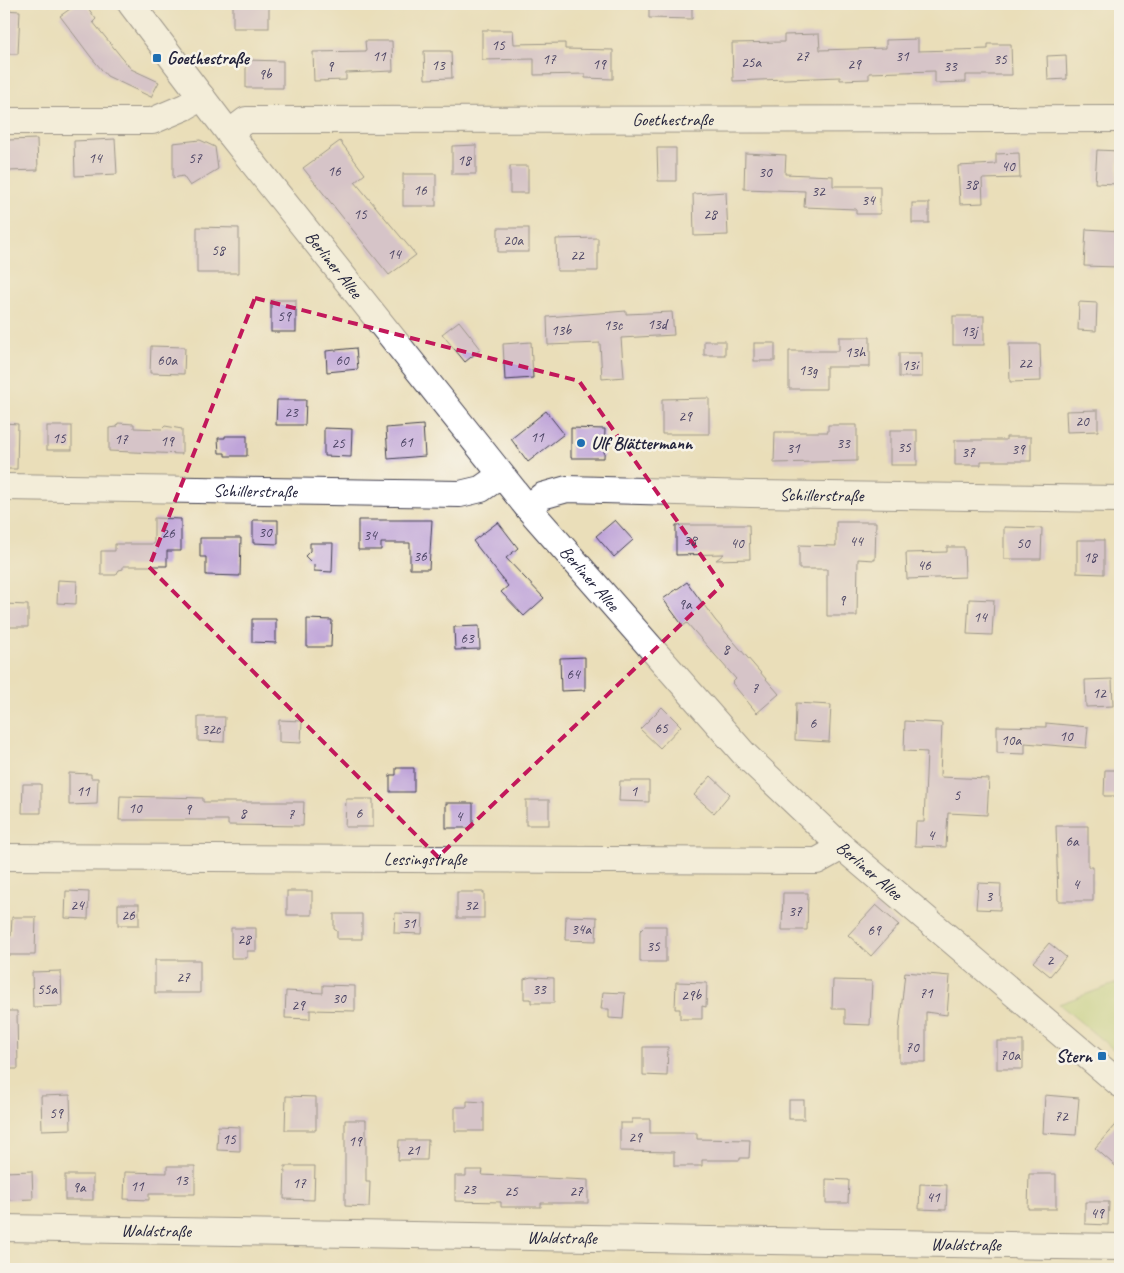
<svg xmlns="http://www.w3.org/2000/svg" width="1124" height="1273" viewBox="0 0 1124 1273" font-family="Caveat,sans-serif">
<style>
.green{fill:#b4cf76;stroke:#6b7858}
.building{fill:#bfa4d9}
.lines{fill:none;stroke-linecap:round;stroke-linejoin:round}
.minor-casing{stroke:#403e4e;stroke-width:28}
.minor{stroke:#fff;stroke-width:26}
.marked{fill:none;stroke:#c2185b;stroke-width:4;stroke-dasharray:10 6;stroke-linejoin:round}
.poi-dot{fill:#1f6fb2;stroke:#f7f3e8;stroke-width:2}
.labels{text-anchor:middle;stroke-width:5;stroke-linejoin:round;paint-order:stroke}
.number-label{font-size:15px;fill:#494262}
.poi-label{font-size:18px;font-weight:bold;fill:#22223b;stroke:#f7f3e8;text-anchor:start}
.street-label{font-size:18px;fill:#22223b;stroke:#f7f3e8}
</style>
<rect width="100%" height="100%" fill="#f7f3e8"/>
<filter id="ink" filterUnits="userSpaceOnUse"><feTurbulence type="fractalNoise" baseFrequency=".02" numOctaves="2"/><feDisplacementMap in="SourceGraphic" scale="10" xChannelSelector="R" yChannelSelector="G"/><feConvolveMatrix kernelMatrix="1 2 1 2 8 2 1 2 1" color-interpolation-filters="sRGB"/></filter>
<filter id="wash" filterUnits="userSpaceOnUse"><feTurbulence type="fractalNoise" baseFrequency=".0096" numOctaves="4" result="noise"/><feDisplacementMap in="SourceGraphic" scale="20" xChannelSelector="R" yChannelSelector="G"/><feGaussianBlur stdDeviation="1.12" result="paint"/><feColorMatrix in="noise" values="0 0 0 0 0 0 0 0 0 0 0 0 0 0 0 0 0 1.4 0 .05"/><feComposite in="paint" operator="in"/></filter>
<g filter="url(#wash)">
<rect width="100%" height="100%" fill="#eadeb9"/>
<!-- green -->
<polygon class="green" points="1120,982 1120,1055 1059,1004"/>
<g id="blocks">
<!-- building -->
<g class="building">
<polygon points="77,4 85,4 96,19 93,22 131,69 159,82 151,97 107,76 91,57 60,16"/>
<rect x="233" y="4" width="36" height="24"/>
<polygon points="649,4 692,4 692,19 649,18"/>
<polygon points="4,10 20,11 18,54 4,54"/>
<polygon points="482,30 513,30 514,44 565,43 565,49 613,50 613,79 585,78 585,74 534,75 534,59 482,60"/>
<polygon points="819,34 820,50 886,48 886,40 918,39 918,51 988,49 988,44 1011,44 1012,75 966,75 966,82 935,83 935,71 869,73 869,79 840,80 840,77 733,81 732,43 784,42 784,35"/>
<polygon points="365,41 392,41 393,71 346,73 346,80 314,81 313,52 366,51"/>
<polygon points="424,51 451,51 452,78 425,79"/>
<polygon points="1066,55 1067,79 1048,80 1047,56"/>
<polygon points="246,60 283,61 283,88 246,88"/>
<polygon points="37,139 38,170 8,171 7,140"/>
<polygon points="115,139 117,174 75,176 74,141"/>
<polygon points="200,140 215,147 218,169 190,186 183,176 173,178 173,143"/>
<polygon points="340,141 365,174 355,182 416,255 389,275 303,168"/>
<polygon points="476,145 476,174 452,174 452,146"/>
<polygon points="657,148 676,148 676,181 658,181"/>
<polygon points="1097,150 1119,151 1117,184 1095,183"/>
<polygon points="745,153 786,155 785,174 833,176 833,186 880,186 880,214 856,214 856,209 804,207 805,191 744,189"/>
<polygon points="1019,153 1020,178 982,179 983,203 960,204 958,166 996,164 996,154"/>
<rect x="510" y="166" width="18" height="27"/>
<rect x="403" y="174" width="33" height="32"/>
<polygon points="726,192 728,235 694,236 693,194"/>
<rect x="912" y="203" width="17" height="20"/>
<polygon points="197,227 239,228 239,273 197,273"/>
<rect x="498" y="228" width="31" height="24"/>
<polygon points="1086,229 1120,231 1118,267 1084,266"/>
<polygon points="598,238 598,271 557,271 556,239"/>
<rect x="271" y="300" width="25" height="32"/>
<polygon points="1079,302 1097,303 1096,331 1078,330"/>
<polygon points="626,311 626,314 672,312 674,335 621,338 624,377 602,379 600,343 548,345 547,317"/>
<rect x="953" y="316" width="31" height="29"/>
<polygon points="459,321 481,349 465,362 442,334"/>
<polygon points="839,337 870,337 870,367 826,367 826,389 789,389 789,351 839,351"/>
<rect x="704" y="341" width="21" height="14"/>
<polygon points="531,342 533,378 505,380 503,344"/>
<rect x="754" y="343" width="21" height="18"/>
<polygon points="1009,344 1040,344 1041,381 1010,382"/>
<polygon points="151,346 185,347 184,374 150,373"/>
<polygon points="356,348 358,369 327,372 326,351"/>
<rect x="899" y="353" width="23" height="24"/>
<polygon points="709,398 709,434 662,434 662,399"/>
<polygon points="277,400 306,400 305,425 276,425"/>
<polygon points="1098,410 1098,431 1067,432 1066,411"/>
<polygon points="546,411 564,434 528,462 511,439"/>
<polygon points="4,423 18,424 17,469 4,469"/>
<polygon points="118,423 134,424 134,428 162,429 165,426 182,429 182,454 109,451 109,428 117,427"/>
<polygon points="423,425 425,456 388,459 386,428"/>
<polygon points="828,425 857,425 857,461 774,463 775,432 828,432"/>
<rect x="47" y="426" width="25" height="24"/>
<polygon points="324,428 352,429 351,457 324,456"/>
<polygon points="571,428 605,429 604,458 571,458"/>
<rect x="890" y="430" width="27" height="35"/>
<polygon points="225,436 247,436 247,456 225,456 225,453 219,453 218,438 225,438"/>
<polygon points="1006,437 1031,437 1031,461 981,461 981,465 955,465 955,440 1006,440"/>
<polygon points="154,518 181,519 181,551 167,551 167,566 123,566 123,569 119,570 116,575 101,575 101,551 115,551 115,544 154,544"/>
<polygon points="253,520 278,520 278,544 253,543"/>
<polygon points="358,520 432,520 429,569 410,569 410,543 381,543 381,550 358,550"/>
<polygon points="615,520 633,540 614,557 596,536"/>
<polygon points="498,522 518,548 506,558 544,598 524,616 501,592 508,586 473,541"/>
<polygon points="836,522 876,522 875,560 858,559 857,616 827,616 827,569 799,569 799,545 836,546"/>
<polygon points="676,525 749,525 750,559 716,560 724,554 676,555"/>
<polygon points="1004,527 1042,528 1041,559 1004,559"/>
<polygon points="200,538 241,538 240,576 206,575 206,557 200,557"/>
<polygon points="1077,540 1104,540 1104,574 1077,573"/>
<polygon points="310,543 333,543 332,572 314,571 314,565 305,556 310,551"/>
<polygon points="947,547 964,547 965,577 907,579 906,553 947,552"/>
<polygon points="58,580 77,581 76,604 57,603"/>
<polygon points="687,582 715,620 779,694 757,713 732,683 736,679 687,623 683,626 663,599"/>
<polygon points="969,599 994,600 992,635 967,634"/>
<polygon points="4,604 28,605 28,627 4,627"/>
<polygon points="252,619 276,619 276,643 252,642"/>
<polygon points="307,619 332,620 331,647 307,647"/>
<polygon points="479,626 480,649 455,650 454,627"/>
<polygon points="585,657 585,690 561,691 560,658"/>
<polygon points="1112,679 1113,706 1086,707 1085,680"/>
<polygon points="796,703 831,705 829,742 795,740"/>
<polygon points="662,707 681,726 660,748 640,729"/>
<polygon points="198,717 225,717 224,742 198,741"/>
<polygon points="279,720 302,721 301,743 279,742"/>
<polygon points="905,721 942,723 940,777 989,779 987,815 948,813 946,847 915,846 916,822 924,822 927,752 904,751"/>
<polygon points="1046,723 1088,727 1086,748 1025,743 1025,754 997,753 997,726 1046,727"/>
<polygon points="396,768 414,768 414,792 390,792 390,775 396,775"/>
<polygon points="1105,770 1120,770 1120,796 1104,796"/>
<polygon points="69,773 91,774 91,778 98,778 97,804 69,805"/>
<polygon points="711,776 730,794 714,813 694,795"/>
<polygon points="620,781 649,781 649,802 619,801"/>
<polygon points="23,784 41,784 41,813 22,813"/>
<polygon points="120,796 203,798 203,802 304,802 303,826 228,825 228,820 119,820"/>
<polygon points="346,799 373,799 373,827 345,827"/>
<rect x="526" y="800" width="23" height="25"/>
<rect x="446" y="803" width="27" height="25"/>
<polygon points="1056,826 1088,826 1088,867 1093,867 1093,901 1058,901"/>
<polygon points="978,883 1001,884 1000,910 976,909"/>
<polygon points="66,891 89,892 88,919 65,918"/>
<rect x="287" y="891" width="25" height="24"/>
<rect x="457" y="892" width="27" height="26"/>
<polygon points="783,893 808,893 807,930 782,930"/>
<rect x="118" y="904" width="21" height="21"/>
<polygon points="876,905 899,925 871,956 848,935"/>
<polygon points="395,913 423,914 422,934 394,933"/>
<polygon points="334,914 362,914 362,939 337,939 337,931 334,929"/>
<polygon points="566,916 597,917 596,941 565,940"/>
<polygon points="12,917 36,917 35,955 4,955 4,936 11,936"/>
<polygon points="645,926 666,926 666,962 640,962 640,931"/>
<polygon points="231,928 256,928 256,951 247,951 247,958 231,958"/>
<polygon points="1049,943 1066,957 1050,976 1033,962"/>
<rect x="155" y="960" width="45" height="33"/>
<polygon points="61,971 62,1006 33,1007 32,972"/>
<polygon points="905,972 950,976 947,1015 926,1012 926,1062 899,1062 899,1031"/>
<polygon points="531,977 554,978 554,1003 531,1003 531,999 524,999 524,979"/>
<polygon points="833,980 872,981 870,1025 845,1024 845,1009 832,1009"/>
<polygon points="676,982 707,983 706,1007 702,1006 702,1019 680,1019 680,1009 675,1009"/>
<polygon points="323,985 355,986 355,1011 310,1010 310,1019 285,1018 286,991 323,993"/>
<polygon points="603,992 625,993 623,1019 609,1018 609,1009 601,1009"/>
<polygon points="4,1011 17,1011 18,1069 4,1069"/>
<rect x="997" y="1041" width="26" height="28"/>
<polygon points="643,1047 668,1047 667,1076 643,1075"/>
<polygon points="70,1095 71,1129 42,1130 41,1096"/>
<polygon points="1045,1095 1079,1098 1076,1135 1043,1133"/>
<polygon points="286,1096 316,1097 316,1130 285,1130"/>
<rect x="789" y="1100" width="15" height="19"/>
<polygon points="467,1101 484,1102 484,1131 455,1131 455,1107 467,1107"/>
<polygon points="632,1119 650,1119 650,1133 697,1133 697,1139 750,1140 749,1158 740,1158 740,1160 702,1160 702,1166 674,1166 674,1152 620,1151 620,1123 632,1123"/>
<polygon points="1120,1119 1120,1170 1095,1148"/>
<polygon points="345,1120 366,1120 366,1182 370,1182 369,1207 345,1206"/>
<polygon points="218,1126 240,1127 240,1151 217,1150"/>
<polygon points="399,1140 428,1140 427,1160 398,1160"/>
<polygon points="167,1166 195,1166 195,1194 149,1194 149,1200 124,1199 125,1172 167,1173"/>
<polygon points="285,1166 315,1166 314,1200 284,1199"/>
<polygon points="466,1170 483,1170 482,1175 588,1180 588,1203 541,1203 541,1207 501,1207 501,1202 455,1201 455,1176 466,1176"/>
<polygon points="32,1171 33,1199 4,1200 4,1172"/>
<polygon points="1029,1174 1056,1174 1056,1209 1028,1209"/>
<rect x="65" y="1175" width="28" height="25"/>
<polygon points="826,1179 849,1180 848,1203 826,1203"/>
<polygon points="920,1184 947,1185 946,1210 919,1209"/>
<polygon points="1085,1202 1109,1202 1108,1225 1085,1224"/>
</g>
</g>
</g>
<g filter="url(#ink)">
<use href="#blocks" fill-opacity="0" stroke="#403e4e" stroke-width="1"/>
<g class="lines">
<defs>
<g id="minor">
<path id="s1" d="M131 4 229 133 528 508 745 755 842 847 1120 1084"/>
<polyline points="4,121 152,121 185,107 202,97"/>
<path id="s2" d="M229 133 246 120 1120 119"/>
<path id="s3" d="M4 487 460 494 481 489 501 475"/>
<path id="s4" d="M528 508 542 496 567 489 751 494 1120 499"/>
<path id="s5" d="M4 857 817 861 842 847"/>
<path id="s6" d="M4 1228 1120 1247"/>
</g>
</defs>
<!-- minor casing -->
<use href="#minor" class="minor-casing"/>
<!-- minor -->
<use href="#minor" class="minor"/>
</g>
</g>
<!-- marked area -->
<path d="M0 0H1124V1273H0ZM255 298 579 381 722 585 438 857 149 567Z" fill="#eadeb9" fill-opacity=".55" fill-rule="evenodd"/>
<path class="marked" d="M255 298 579 381 722 585 438 857 149 567Z"/>
<!-- markers -->
<g class="poi-dot">
<rect x="152" y="53" width="10" height="10" rx="2.5"/>
<circle cx="581" cy="443" r="5"/>
<rect x="1097" y="1051" width="10" height="10" rx="2.5"/>
</g>
<g class="labels">
<!-- number labels -->
<g class="number-label">
<text x="498" y="50">15</text>
<text x="379" y="61">11</text>
<text x="802" y="61">27</text>
<text x="902" y="61">31</text>
<text x="549" y="64">17</text>
<text x="1000" y="64">35</text>
<text x="751" y="67">25a</text>
<text x="599" y="69">19</text>
<text x="854" y="69">29</text>
<text x="438" y="70">13</text>
<text x="330" y="71">9</text>
<text x="950" y="71">33</text>
<text x="265" y="79">9b</text>
<text x="95" y="163">14</text>
<text x="195" y="163">57</text>
<text x="464" y="165">18</text>
<text x="1008" y="171">40</text>
<text x="334" y="176">16</text>
<text x="765" y="177">30</text>
<text x="971" y="189">38</text>
<text x="420" y="195">16</text>
<text x="818" y="196">32</text>
<text x="868" y="205">34</text>
<text x="360" y="219">15</text>
<text x="710" y="219">28</text>
<text x="513" y="245">20a</text>
<text x="218" y="255">58</text>
<text x="394" y="259">14</text>
<text x="577" y="260">22</text>
<text x="284" y="321">59</text>
<text x="657" y="329">13d</text>
<text x="613" y="330">13c</text>
<text x="561" y="335">13b</text>
<text x="969" y="336">13j</text>
<text x="855" y="357">13h</text>
<text x="167" y="365">60a</text>
<text x="342" y="365">60</text>
<text x="1025" y="368">22</text>
<text x="910" y="370">13i</text>
<text x="808" y="375">13g</text>
<text x="291" y="417">23</text>
<text x="685" y="421">29</text>
<text x="1082" y="426">20</text>
<text x="537" y="442">11</text>
<text x="59" y="443">15</text>
<text x="121" y="444">17</text>
<text x="167" y="446">19</text>
<text x="406" y="447">61</text>
<text x="338" y="448">25</text>
<text x="843" y="448">33</text>
<text x="904" y="452">35</text>
<text x="793" y="453">31</text>
<text x="1018" y="454">39</text>
<text x="968" y="457">37</text>
<text x="265" y="537">30</text>
<text x="168" y="538">26</text>
<text x="370" y="540">34</text>
<text x="690" y="545">38</text>
<text x="856" y="546">44</text>
<text x="737" y="548">40</text>
<text x="1023" y="548">50</text>
<text x="420" y="561">36</text>
<text x="1090" y="562">18</text>
<text x="924" y="570">46</text>
<text x="842" y="605">9</text>
<text x="685" y="609">9a</text>
<text x="980" y="622">14</text>
<text x="467" y="643">63</text>
<text x="726" y="654">8</text>
<text x="573" y="679">64</text>
<text x="755" y="693">7</text>
<text x="1099" y="698">12</text>
<text x="813" y="728">6</text>
<text x="661" y="733">65</text>
<text x="211" y="734">32c</text>
<text x="1066" y="741">10</text>
<text x="1011" y="745">10a</text>
<text x="83" y="796">11</text>
<text x="634" y="796">1</text>
<text x="957" y="800">5</text>
<text x="135" y="813">10</text>
<text x="188" y="814">9</text>
<text x="243" y="818">8</text>
<text x="359" y="818">6</text>
<text x="291" y="819">7</text>
<text x="459" y="821">4</text>
<text x="931" y="840">4</text>
<text x="1072" y="846">6a</text>
<text x="1076" y="889">4</text>
<text x="989" y="901">3</text>
<text x="77" y="910">24</text>
<text x="471" y="910">32</text>
<text x="795" y="916">37</text>
<text x="128" y="920">26</text>
<text x="409" y="928">31</text>
<text x="581" y="934">34a</text>
<text x="874" y="935">69</text>
<text x="244" y="944">28</text>
<text x="653" y="951">35</text>
<text x="1050" y="965">2</text>
<text x="183" y="982">27</text>
<text x="47" y="994">55a</text>
<text x="539" y="994">33</text>
<text x="926" y="998">71</text>
<text x="691" y="1000">29b</text>
<text x="339" y="1003">30</text>
<text x="298" y="1010">29</text>
<text x="912" y="1052">70</text>
<text x="1010" y="1060">70a</text>
<text x="56" y="1118">59</text>
<text x="1061" y="1121">72</text>
<text x="635" y="1142">29</text>
<text x="229" y="1144">15</text>
<text x="355" y="1146">19</text>
<text x="413" y="1155">21</text>
<text x="181" y="1185">13</text>
<text x="299" y="1188">17</text>
<text x="137" y="1191">11</text>
<text x="79" y="1192">9a</text>
<text x="469" y="1194">23</text>
<text x="511" y="1196">25</text>
<text x="576" y="1196">27</text>
<text x="933" y="1202">41</text>
<text x="1097" y="1218">49</text>
</g>
<!-- poi labels -->
<g class="poi-label">
<text x="167" y="64">Goethestraße</text>
<text x="591" y="449">Ulf Blättermann</text>
<text x="1092" y="1062" text-anchor="end">Stern</text>
</g>
<!-- street labels -->
<g class="street-label">
<text dy="6" stroke="none"><textPath href="#s2" startOffset="448">Goethestraße</textPath></text>
<text dy="6" stroke="none"><textPath href="#s1" startOffset="330">Berliner Allee</textPath></text>
<text dy="6" stroke="none"><textPath href="#s3" startOffset="251">Schillerstraße</textPath></text>
<text dy="6" stroke="none"><textPath href="#s4" startOffset="299">Schillerstraße</textPath></text>
<text dy="6" stroke="none"><textPath href="#s1" startOffset="735">Berliner Allee</textPath></text>
<text dy="6" stroke="none"><textPath href="#s5" startOffset="421">Lessingstraße</textPath></text>
<text dy="6" stroke="none"><textPath href="#s1" startOffset="1140">Berliner Allee</textPath></text>
<text dy="6" stroke="none"><textPath href="#s6" startOffset="152">Waldstraße</textPath></text>
<text dy="6" stroke="none"><textPath href="#s6" startOffset="558">Waldstraße</textPath></text>
<text dy="6" stroke="none"><textPath href="#s6" startOffset="962">Waldstraße</textPath></text>
</g>
</g>
<!-- margin -->
<rect width="1124" height="1273" fill="none" stroke="#f7f3e8" stroke-width="20"/>
</svg>
